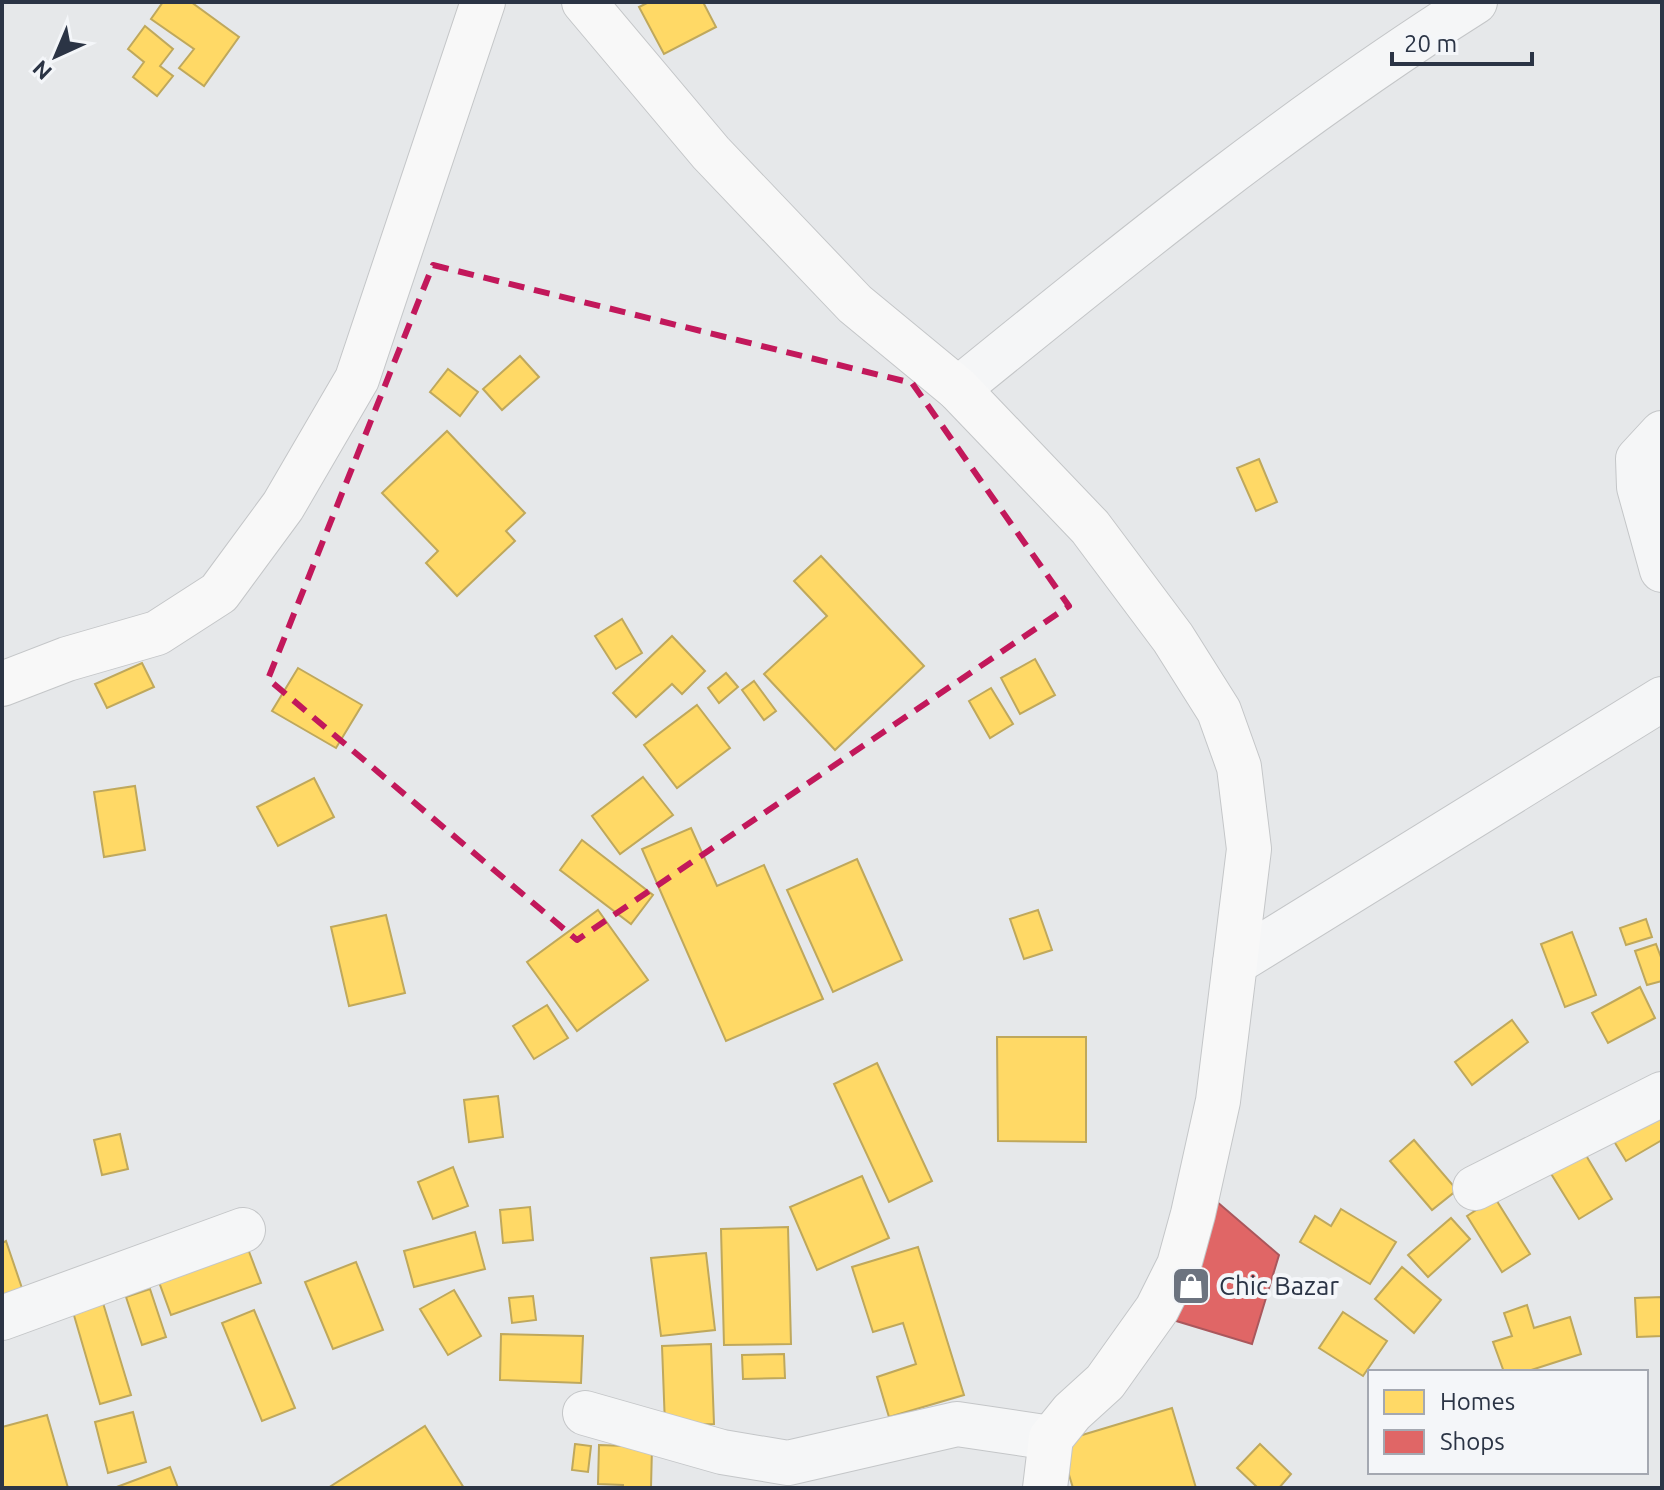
<svg xmlns="http://www.w3.org/2000/svg" width="1664" height="1490" viewBox="0 0 1664 1490" font-family="Ubuntu,sans-serif">
<style>
.homes{fill:#ffd966;stroke:#bfa85c;stroke-width:2}
.shops{fill:#e06666;stroke:#aa575c;stroke-width:2}
.lines{fill:none;stroke-linecap:round;stroke-linejoin:round}
.street-casing{stroke:#c4c6c8;stroke-width:46}
.secondary-casing{stroke:#c4c6c8;stroke-width:46}
.street{stroke:#f5f6f7;stroke-width:44}
.secondary{stroke:#f8f8f8;stroke-width:44}
.marked{fill:none;stroke:#c2185b;stroke-width:6;stroke-dasharray:16 10;stroke-linejoin:round}
.labels{text-anchor:middle;stroke-width:8;stroke-linejoin:round;paint-order:stroke}
.poi-label{font-size:26px;fill:#2b3445;stroke:#f4f6f9;text-anchor:start}
</style>
<rect width="100%" height="100%" fill="#e6e8ea"/>
<!-- homes -->
<g class="homes">
<polygon points="163,2 191,2 239,37 204,86 179,68 194,49 151,19"/>
<polygon points="649,2 703,2 716,27 664,54 639,7"/>
<polygon points="145,26 173,49 160,66 173,76 157,96 133,77 144,62 128,49"/>
<polygon points="520,356 539,377 502,410 483,389"/>
<polygon points="448,369 478,392 460,416 430,392"/>
<polygon points="447,431 525,513 506,531 515,541 457,596 426,563 438,551 382,493"/>
<polygon points="1259,459 1277,502 1256,511 1237,468"/>
<polygon points="821,556 924,666 835,750 764,674 827,616 794,581"/>
<polygon points="622,619 642,653 616,669 595,636"/>
<polygon points="672,636 705,671 682,694 672,684 636,717 613,693"/>
<polygon points="1035,659 1055,695 1020,714 1001,678"/>
<polygon points="142,663 154,687 107,708 95,684"/>
<polygon points="298,668 362,705 336,748 272,711"/>
<polygon points="726,673 738,687 719,703 708,688"/>
<polygon points="754,681 776,711 764,720 742,690"/>
<polygon points="991,688 1013,724 990,738 969,701"/>
<polygon points="697,705 730,748 677,788 644,745"/>
<polygon points="643,777 673,815 620,854 592,816"/>
<polygon points="314,778 334,817 278,846 257,807"/>
<polygon points="135,786 145,850 104,857 94,792"/>
<polygon points="691,828 717,886 764,865 823,999 726,1041 642,849"/>
<polygon points="582,840 653,895 631,924 560,870"/>
<polygon points="857,859 902,960 833,992 787,890"/>
<polygon points="598,910 648,980 577,1031 527,962"/>
<polygon points="1038,910 1052,950 1024,959 1010,919"/>
<polygon points="386,915 405,993 349,1006 331,927"/>
<polygon points="1646,919 1652,937 1626,945 1620,928"/>
<polygon points="1572,932 1596,995 1565,1007 1541,944"/>
<polygon points="1656,944 1662,960 1662,981 1647,985 1635,951"/>
<polygon points="1640,987 1655,1018 1608,1043 1592,1013"/>
<polygon points="547,1005 568,1038 534,1059 513,1026"/>
<polygon points="1512,1020 1528,1042 1472,1085 1455,1062"/>
<polygon points="997,1037 1086,1037 1086,1142 998,1141"/>
<polygon points="877,1063 932,1181 889,1202 834,1084"/>
<polygon points="498,1096 503,1137 469,1142 464,1100"/>
<polygon points="1662,1114 1662,1140 1626,1161 1609,1133"/>
<polygon points="120,1134 128,1169 102,1175 94,1140"/>
<polygon points="1414,1140 1457,1190 1432,1210 1390,1161"/>
<polygon points="1584,1152 1612,1199 1579,1219 1550,1172"/>
<polygon points="453,1167 468,1206 433,1219 418,1182"/>
<polygon points="862,1176 889,1238 817,1270 790,1207"/>
<polygon points="1495,1198 1530,1254 1502,1272 1467,1216"/>
<polygon points="530,1207 533,1240 503,1243 500,1210"/>
<polygon points="1341,1209 1396,1242 1370,1284 1300,1242 1315,1216 1331,1226"/>
<polygon points="1451,1218 1470,1239 1428,1277 1408,1255"/>
<polygon points="788,1227 791,1344 724,1345 721,1229"/>
<polygon points="475,1232 485,1269 414,1287 404,1251"/>
<polygon points="6,1241 24,1294 2,1301 2,1243"/>
<polygon points="918,1247 964,1395 889,1417 877,1377 916,1364 903,1323 873,1332 852,1267"/>
<polygon points="248,1249 261,1283 171,1315 159,1282"/>
<polygon points="706,1253 715,1330 661,1336 651,1258"/>
<polygon points="356,1262 383,1330 333,1349 305,1282"/>
<polygon points="1402,1267 1441,1300 1414,1333 1375,1299"/>
<polygon points="150,1289 166,1337 142,1345 126,1297"/>
<polygon points="454,1290 481,1336 448,1355 420,1309"/>
<polygon points="533,1296 536,1320 512,1323 509,1298"/>
<polygon points="1662,1297 1662,1336 1637,1337 1635,1298"/>
<polygon points="103,1303 131,1395 100,1404 73,1312"/>
<polygon points="1527,1305 1534,1328 1570,1317 1581,1354 1525,1372 1504,1372 1493,1342 1512,1336 1504,1313"/>
<polygon points="254,1310 295,1408 262,1421 222,1323"/>
<polygon points="1343,1312 1387,1341 1363,1376 1319,1348"/>
<polygon points="501,1334 583,1336 581,1383 500,1380"/>
<polygon points="711,1344 714,1424 665,1425 662,1346"/>
<polygon points="784,1354 785,1378 743,1379 742,1355"/>
<polygon points="1172,1408 1196,1488 1073,1488 1059,1442"/>
<polygon points="133,1412 146,1462 108,1473 95,1422"/>
<polygon points="47,1415 68,1488 2,1488 2,1427"/>
<polygon points="425,1426 464,1488 328,1488"/>
<polygon points="575,1444 591,1446 588,1472 572,1470"/>
<polygon points="1260,1444 1291,1474 1279,1488 1258,1488 1237,1468"/>
<polygon points="599,1445 652,1447 651,1488 623,1488 623,1485 598,1484"/>
<polygon points="170,1467 178,1488 114,1488"/>
</g>
<!-- shops -->
<polygon class="shops" points="1209,1195 1279,1255 1252,1344 1173,1320"/>
<g class="lines">
<defs>
<g id="street">
<path d="M958 389C1125 253 1293 117 1475 2"/>
<polyline points="1662,433 1638,459 1639,487 1662,570"/>
<polyline points="1235,963 1662,699"/>
<polyline points="1475,1188 1662,1094"/>
<polyline points="2,1318 243,1230"/>
<polyline points="585,1413 722,1452 788,1463 957,1424 1051,1438"/>
</g>
<g id="secondary">
<polyline points="584,2 711,153 855,304 958,389 1090,527 1173,638 1219,711 1239,767 1249,849 1218,1101 1193,1214 1179,1265 1157,1309 1105,1382 1072,1412 1051,1438 1045,1488"/>
<polyline points="2,684 67,659 157,633 219,593 283,506 357,379 483,2"/>
</g>
</defs>
<!-- street casing -->
<use href="#street" class="street-casing"/>
<!-- secondary casing -->
<use href="#secondary" class="secondary-casing"/>
<!-- street -->
<use href="#street" class="street"/>
<!-- secondary -->
<use href="#secondary" class="secondary"/>
</g>
<!-- marked area -->
<path class="marked" d="M433 265 912 383 1069 606 577 940 268 679Z"/>
<!-- icons -->
<defs>
<symbol id="shop-square" viewBox="-11 -11 22 22"><rect x="-9" y="-9" width="18" height="18" rx="4" fill="#6c737f" stroke="#f4f6f9"/><path d="M-5-2.5h2.3a2.7 3.5 0 0 1 5.4 0H5L5.5 6h-11ZM-1.5-2.5h3a1.5 2.3 0 0 0-3 0Z" fill="#fff"/></symbol>
</defs>
<g fill-rule="evenodd">
<use href="#shop-square" x="1169" y="1264" width="44" height="44"/>
</g>
<g class="labels">
<!-- poi labels -->
<g class="poi-label">
<text x="1219" y="1295">Chic Bazar</text>
</g>
</g>
<!-- border -->
<rect width="1664" height="1490" fill="none" stroke="#2b3445" stroke-width="8"/>
<!-- legend -->
<rect x="1368" y="1370" width="280" height="104" fill="#f4f6f9" stroke="#a4a8b1" stroke-width="2"/>
<rect x="1384" y="1390" width="40" height="24" fill="#ffd966" stroke="#a4a8b1" stroke-width="2"/>
<text x="1440" y="1410" font-size="24" fill="#2b3445">Homes</text>
<rect x="1384" y="1430" width="40" height="24" fill="#e06666" stroke="#a4a8b1" stroke-width="2"/>
<text x="1440" y="1450" font-size="24" fill="#2b3445">Shops</text>
<!-- north arrow -->
<g transform="translate(56 56) rotate(224)" stroke="#f4f6f9" stroke-width="6" paint-order="stroke">
<path d="M0-6L14 30L0 20L-14 30Z" fill="#2b3445"/>
<text y="-12" font-size="22" font-weight="bold" text-anchor="middle" fill="#2b3445">N</text>
</g>
<!-- scale -->
<path d="M1392 52v12h140v-12" fill="none" stroke="#2b3445" stroke-width="4"/>
<text x="1404" y="52" font-size="24" fill="#2b3445" stroke="#f4f6f9" stroke-width="6" paint-order="stroke">20 m</text>
</svg>
